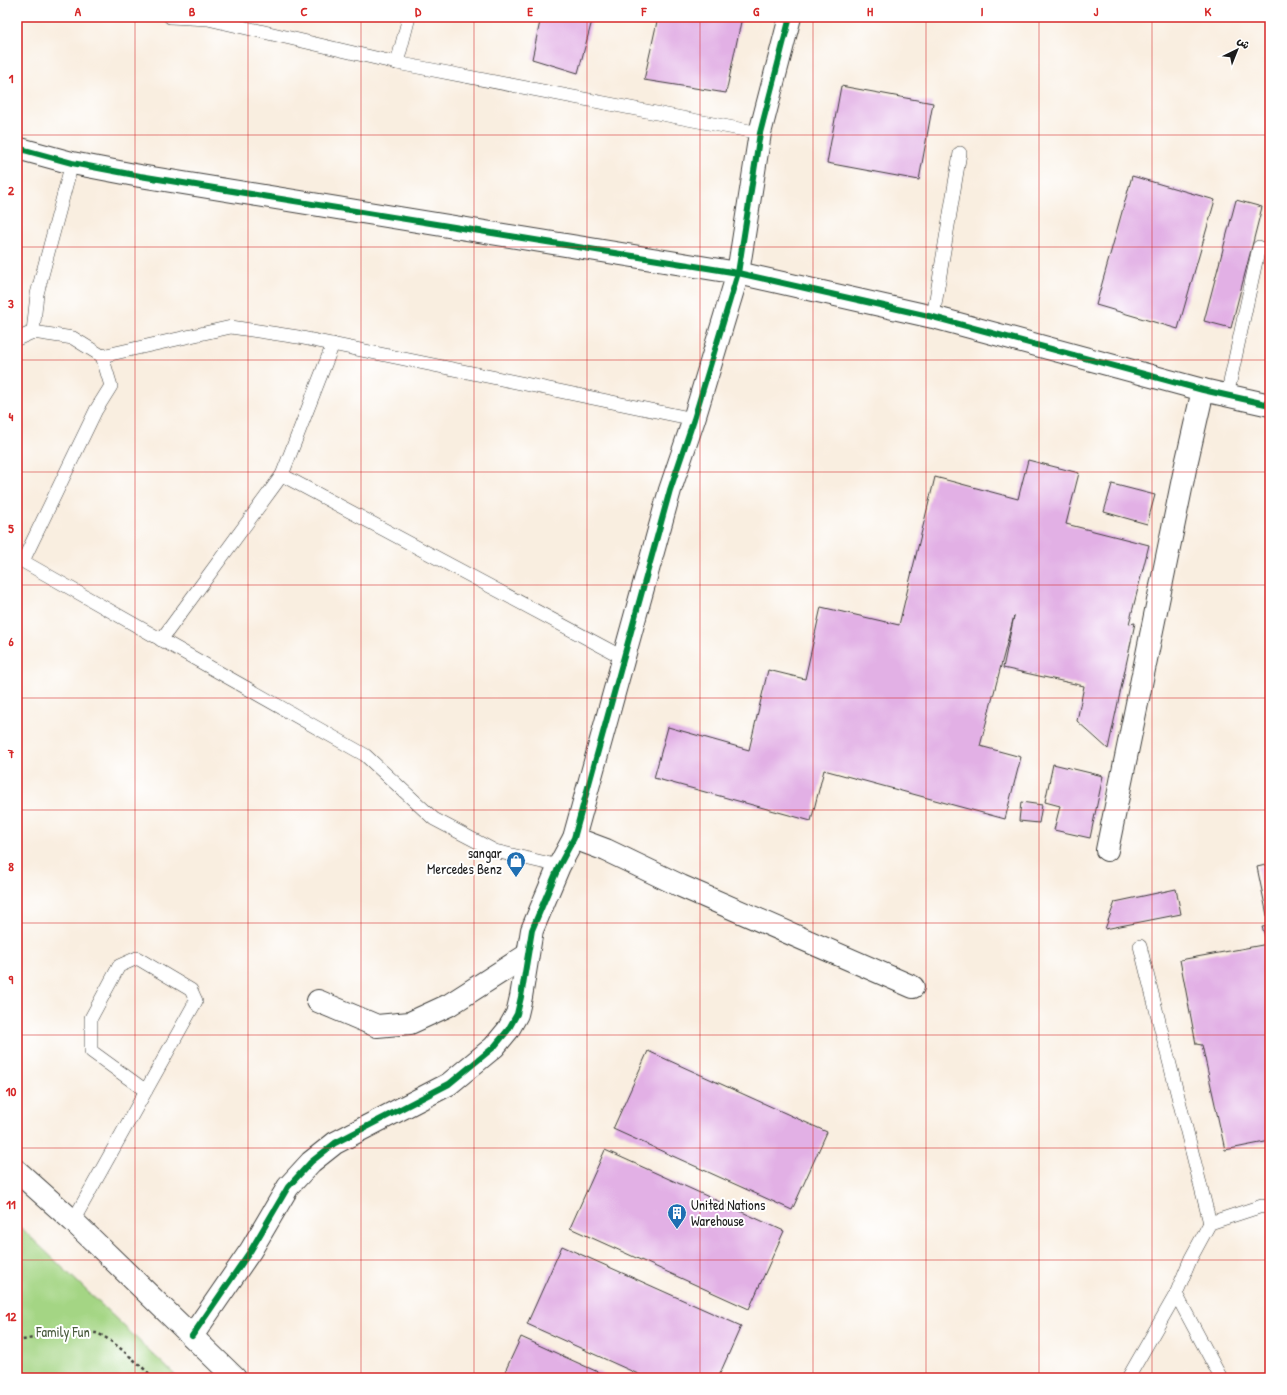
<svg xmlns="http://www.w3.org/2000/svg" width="1287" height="1395" viewBox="0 0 1287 1395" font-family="'Patrick Hand','Playpen Sans Arabic',sans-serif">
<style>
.green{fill:#a4d584;stroke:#607850}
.building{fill:#e2b0e5}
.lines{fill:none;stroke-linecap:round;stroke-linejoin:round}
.service-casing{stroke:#3d3c39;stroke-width:14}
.minor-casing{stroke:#3d3c39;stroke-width:24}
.tertiary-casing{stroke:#3d3c39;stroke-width:24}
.path{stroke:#3d3c39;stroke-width:2.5;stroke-dasharray:3 3;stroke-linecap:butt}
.service{stroke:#fff;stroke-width:13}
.minor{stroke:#fff;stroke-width:22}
.tertiary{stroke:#fff;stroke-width:22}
.cycleway-casing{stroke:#fff;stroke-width:8}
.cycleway{stroke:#00873e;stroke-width:6}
.grid{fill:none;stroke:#d62828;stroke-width:1;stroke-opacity:0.55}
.labels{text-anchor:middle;stroke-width:4;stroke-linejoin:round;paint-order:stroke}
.poi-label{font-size:14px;fill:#1c1c1c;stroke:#fff;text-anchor:end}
.park-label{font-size:14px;fill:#4c5d40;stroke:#fff}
.neatline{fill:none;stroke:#d62828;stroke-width:1.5}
.grid-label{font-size:13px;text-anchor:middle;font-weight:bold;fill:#d62828}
</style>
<rect width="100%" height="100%" fill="#fff"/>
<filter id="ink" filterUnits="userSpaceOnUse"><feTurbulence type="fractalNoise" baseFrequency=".025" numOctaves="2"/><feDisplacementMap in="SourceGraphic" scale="8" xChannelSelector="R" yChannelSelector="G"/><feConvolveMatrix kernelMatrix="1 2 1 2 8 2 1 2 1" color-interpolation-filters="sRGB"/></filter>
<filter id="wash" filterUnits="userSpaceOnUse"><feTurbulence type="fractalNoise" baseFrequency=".012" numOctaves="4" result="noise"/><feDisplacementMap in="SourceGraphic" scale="16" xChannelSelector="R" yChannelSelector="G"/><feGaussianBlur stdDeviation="0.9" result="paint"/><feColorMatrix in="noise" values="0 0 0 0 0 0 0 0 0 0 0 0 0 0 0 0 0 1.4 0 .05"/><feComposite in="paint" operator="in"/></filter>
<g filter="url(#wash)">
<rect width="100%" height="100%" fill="#f9eee0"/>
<!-- green -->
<polygon class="green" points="17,1224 178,1378 17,1378"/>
<g id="blocks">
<!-- building -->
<g class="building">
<polygon points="541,17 593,17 578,73 532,59"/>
<polygon points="658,17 742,17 726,93 644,80"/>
<polygon points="841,86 933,103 919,180 827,163"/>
<polygon points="1132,176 1215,200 1178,329 1096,305"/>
<polygon points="1236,200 1262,207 1231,328 1204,321"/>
<polygon points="1028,460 1079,473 1066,524 1149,545 1129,624 1135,623 1108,749 1077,721 1084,686 1003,668 1014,616 980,746 1021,757 1005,819 824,770 811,821 654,778 668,727 749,750 768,670 805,679 821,607 899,625 935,477 1018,499"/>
<polygon points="1112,484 1155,495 1147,524 1104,512"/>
<polygon points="1053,764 1103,776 1090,838 1054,830 1060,806 1045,802"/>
<polygon points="1021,802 1042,805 1039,823 1019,821"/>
<polygon points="1270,864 1270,925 1269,925 1257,867"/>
<polygon points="1176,889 1181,914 1105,929 1115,902"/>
<polygon points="1270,926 1270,1141 1225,1150 1202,1045 1196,1044 1180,960 1268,944 1262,927"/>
<polygon points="648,1051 827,1132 792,1210 613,1129"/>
<polygon points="605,1150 784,1231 749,1309 570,1228"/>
<polygon points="562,1246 741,1326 718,1378 647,1378 527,1324"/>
<polygon points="521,1337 611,1378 502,1378"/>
</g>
</g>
</g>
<g filter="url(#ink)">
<use href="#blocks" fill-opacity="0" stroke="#3d3c39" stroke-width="1"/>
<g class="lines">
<defs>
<g id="service">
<polyline points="170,17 208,19 397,63 760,133"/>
<polyline points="397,63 409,17"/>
<polyline points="933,317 960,153"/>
<polyline points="33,332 37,294 72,163"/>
<polyline points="17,339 33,332 73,338 102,356 111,386 96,410 23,561"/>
<polyline points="102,356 231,327 298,337 694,419"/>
<polyline points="1227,396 1259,247"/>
<polyline points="282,475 624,658"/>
<polyline points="17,558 365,755 434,819 495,851 559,866"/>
<polyline points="161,640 282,475 333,344"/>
<polyline points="1140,946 1210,1223"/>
<polyline points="73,1221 196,1001 191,990 137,958 119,966 91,1018 91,1051 146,1091"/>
<polyline points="1176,1294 1221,1378"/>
<polyline points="1128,1378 1176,1294 1191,1258 1210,1223 1262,1206 1270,1208"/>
</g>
<g id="minor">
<polyline points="17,148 72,163 140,176 738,273 933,317 1203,390 1270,405"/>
<polyline points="574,838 606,850 681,886 913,987"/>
<polyline points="1107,850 1185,469 1203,390"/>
<polyline points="318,1001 377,1026 410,1023 449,1005 527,955"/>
<polyline points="192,1336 251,1250 288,1187 311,1162 335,1143 449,1084 494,1047 508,1030 517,1014 521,997 532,930 559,866 574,838 670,490 694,419 738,273 760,133 790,17"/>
</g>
<polyline id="tertiary" points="17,1171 73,1221 235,1378"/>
</defs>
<!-- service casing -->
<use href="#service" class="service-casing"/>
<!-- minor casing -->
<use href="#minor" class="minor-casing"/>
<!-- tertiary casing -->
<use href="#tertiary" class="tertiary-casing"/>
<!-- path -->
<path class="path" d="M17 1341C42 1337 71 1328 96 1333 109 1336 143 1368 154 1378"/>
<!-- service -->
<use href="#service" class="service"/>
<!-- minor -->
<use href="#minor" class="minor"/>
<!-- tertiary -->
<use href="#tertiary" class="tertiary"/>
<defs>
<g id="cycleway">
<polyline points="17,148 72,163 140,176 738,273 933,317 1203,390 1270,405"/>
<polyline points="192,1336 251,1250 288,1187 311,1162 335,1143 449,1084 494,1047 508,1030 517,1014 521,997 532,930 559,866 574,838 670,490 694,419 738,273 760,133 790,17"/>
</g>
</defs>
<!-- cycleway casing -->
<use href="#cycleway" class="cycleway-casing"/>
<!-- cycleway -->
<use href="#cycleway" class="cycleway"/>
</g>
</g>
<!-- grid -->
<path class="grid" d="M135 17V1378M248 17V1378M361 17V1378M474 17V1378M587 17V1378M700 17V1378M813 17V1378M926 17V1378M1039 17V1378M1152 17V1378M17 135H1270M17 247H1270M17 360H1270M17 472H1270M17 585H1270M17 698H1270M17 810H1270M17 923H1270M17 1035H1270M17 1148H1270M17 1260H1270"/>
<!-- icons -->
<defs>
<symbol id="shop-pin" viewBox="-11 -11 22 30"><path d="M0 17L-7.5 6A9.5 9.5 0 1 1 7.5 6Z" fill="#1f6fb2" stroke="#fff"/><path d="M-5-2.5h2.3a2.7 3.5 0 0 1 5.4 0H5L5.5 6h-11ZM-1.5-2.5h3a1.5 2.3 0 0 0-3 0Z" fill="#fff"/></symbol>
<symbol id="building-pin" viewBox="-11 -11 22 30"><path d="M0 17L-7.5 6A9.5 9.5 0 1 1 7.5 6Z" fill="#1f6fb2" stroke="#fff"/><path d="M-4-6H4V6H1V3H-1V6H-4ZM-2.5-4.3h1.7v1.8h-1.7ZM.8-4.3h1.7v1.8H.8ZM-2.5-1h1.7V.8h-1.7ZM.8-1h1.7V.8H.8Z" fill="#fff"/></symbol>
</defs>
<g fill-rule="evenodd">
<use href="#shop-pin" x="505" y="850" width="22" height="30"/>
<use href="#building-pin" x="666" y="1202" width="22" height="30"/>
</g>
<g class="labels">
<!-- poi labels -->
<g class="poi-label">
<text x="502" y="858">sangar<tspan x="502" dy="16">Mercedes Benz</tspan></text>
<text x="691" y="1210" text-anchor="start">United Nations<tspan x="691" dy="16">Warehouse</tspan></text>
</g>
<!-- park labels -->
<g class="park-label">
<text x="63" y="1337">Family Fun</text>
</g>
</g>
<!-- margin -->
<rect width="1287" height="1395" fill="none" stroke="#fff" stroke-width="44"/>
<!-- north arrow -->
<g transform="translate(1237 50) rotate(43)" stroke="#ffffff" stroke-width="3" paint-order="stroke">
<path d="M0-3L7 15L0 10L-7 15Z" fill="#1c1c1c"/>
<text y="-6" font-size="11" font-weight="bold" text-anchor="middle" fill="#1c1c1c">ش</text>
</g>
<rect x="22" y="22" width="1243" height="1351" class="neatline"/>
<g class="grid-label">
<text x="78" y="16">A</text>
<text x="192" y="16">B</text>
<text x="304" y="16">C</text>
<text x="418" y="16">D</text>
<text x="530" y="16">E</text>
<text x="644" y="16">F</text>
<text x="756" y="16">G</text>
<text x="870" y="16">H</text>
<text x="982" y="16">I</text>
<text x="1096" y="16">J</text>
<text x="1208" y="16">K</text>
<text x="11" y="83">1</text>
<text x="11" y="195">2</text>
<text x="11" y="308">3</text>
<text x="11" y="421">4</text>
<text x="11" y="533">5</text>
<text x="11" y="646">6</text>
<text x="11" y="758">7</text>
<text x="11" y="871">8</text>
<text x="11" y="984">9</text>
<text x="11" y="1096">10</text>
<text x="11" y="1209">11</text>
<text x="11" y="1321">12</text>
</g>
</svg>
